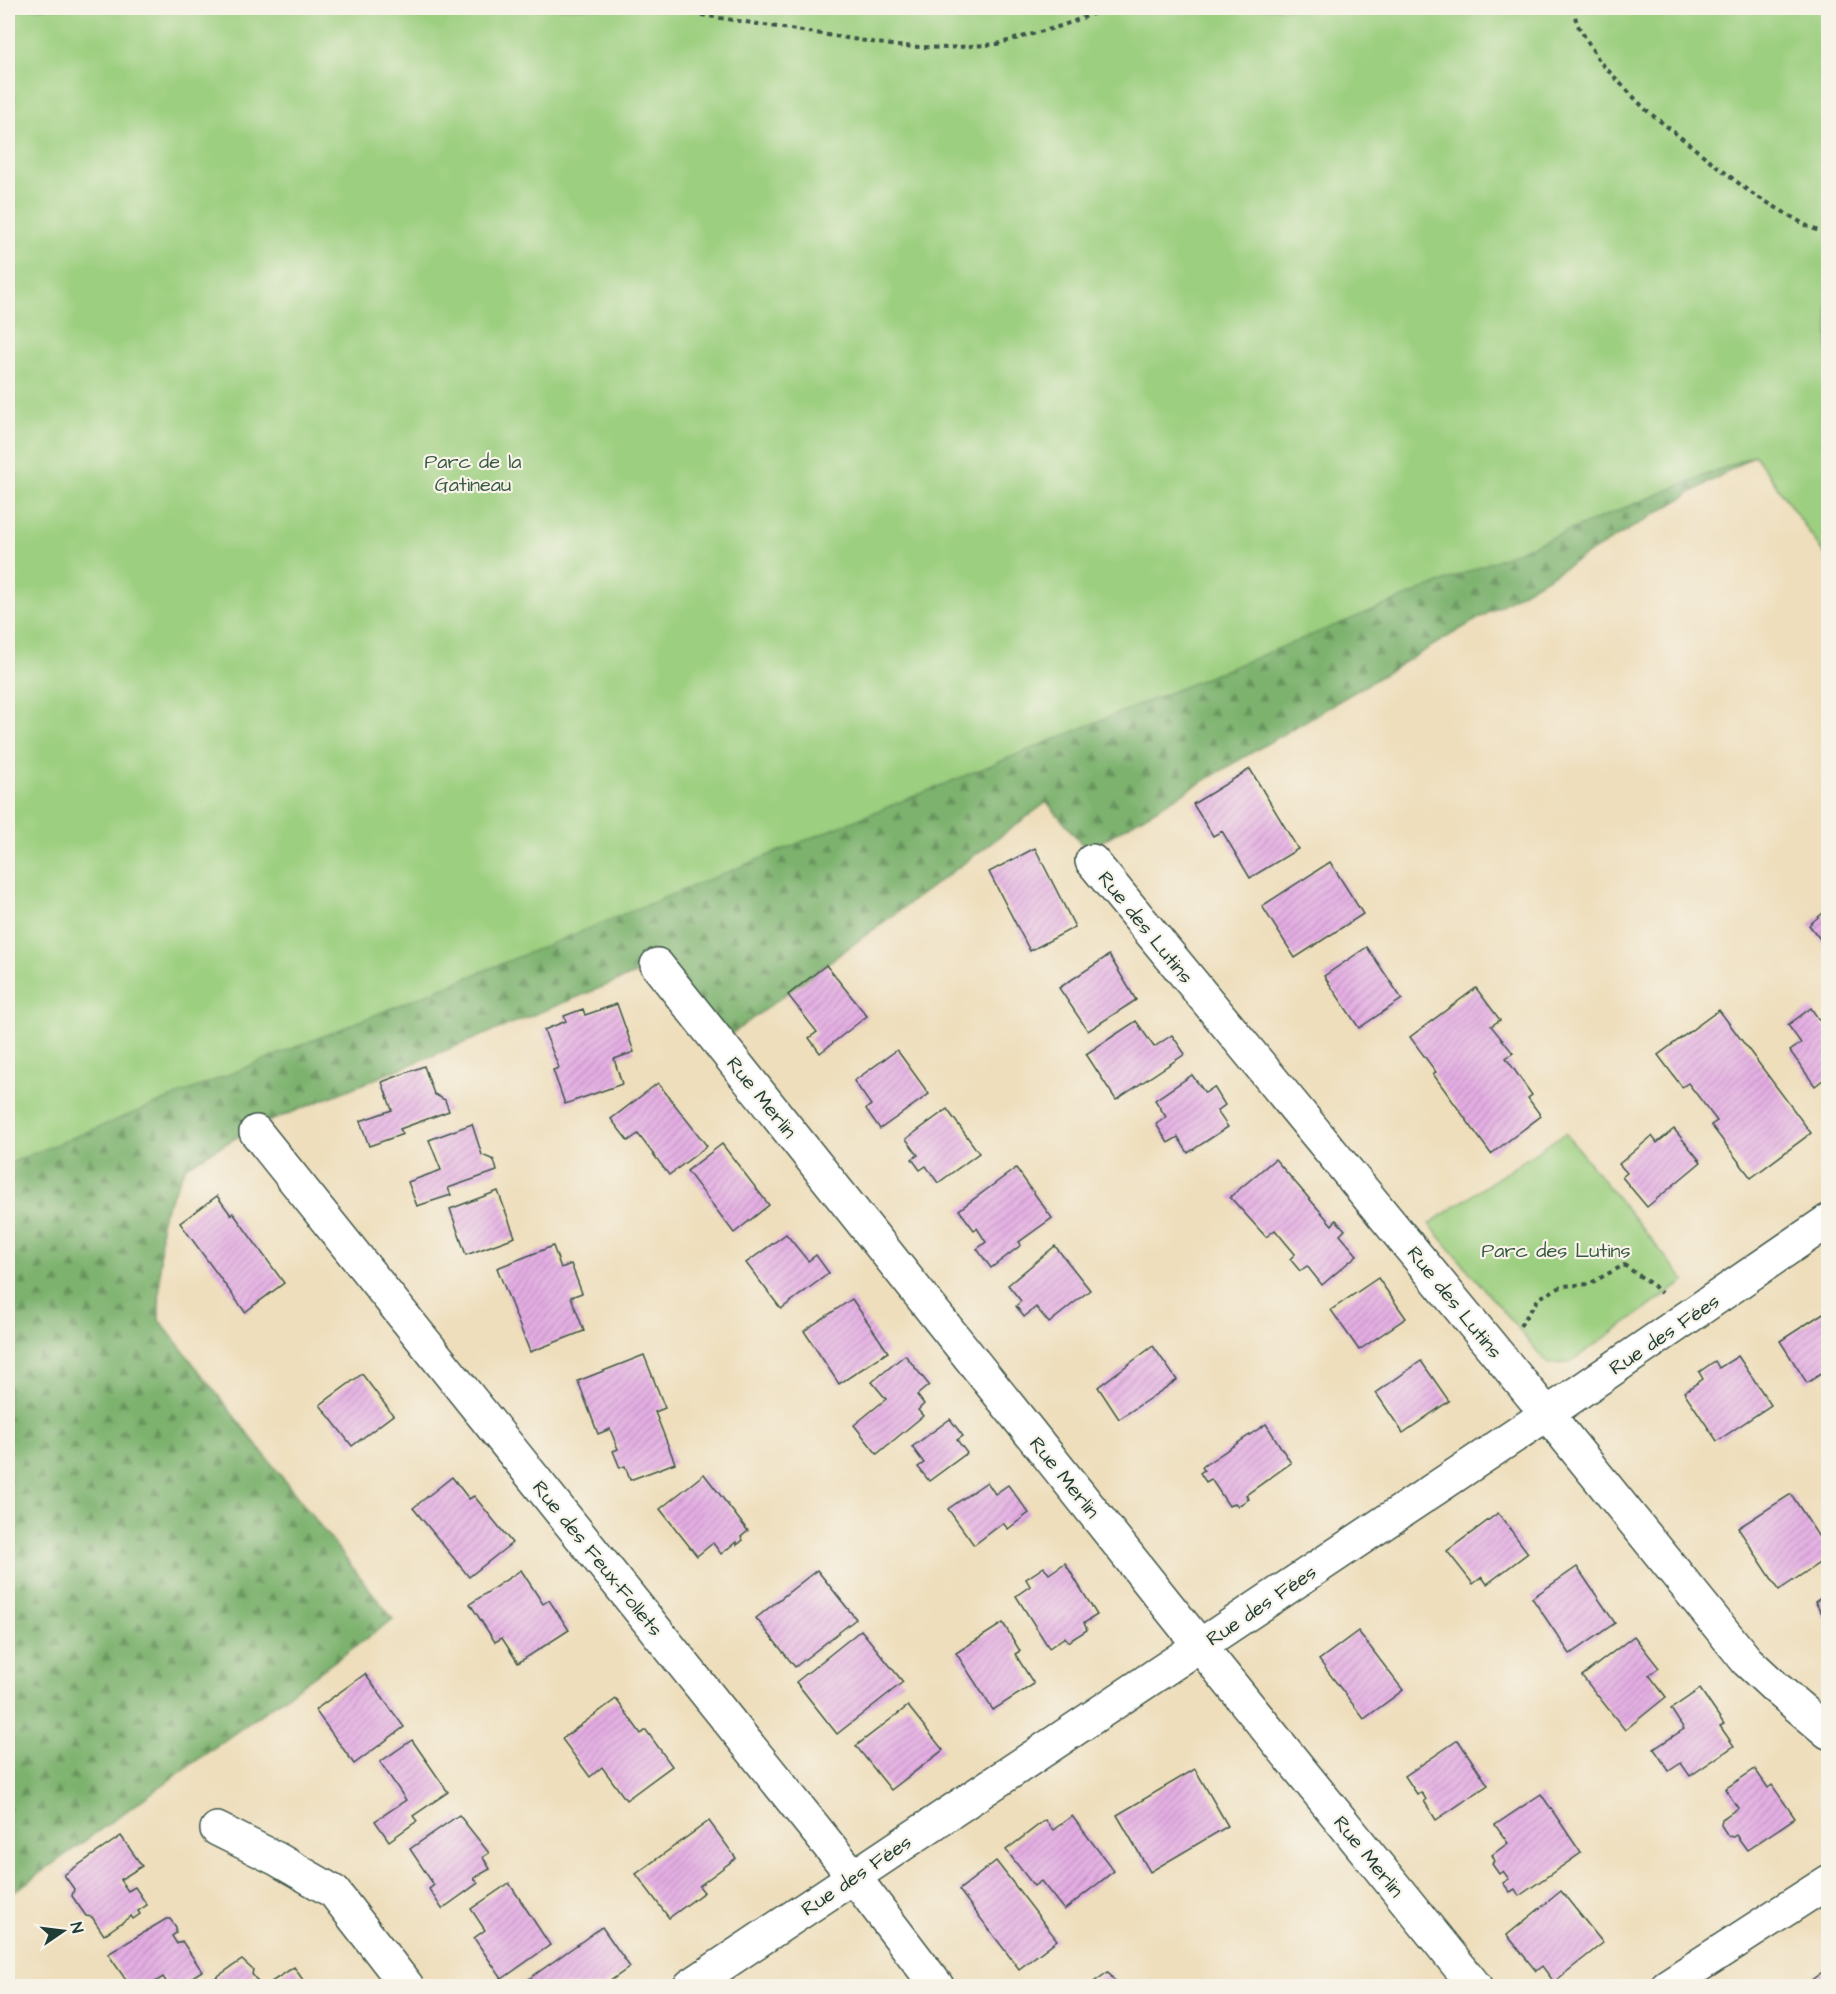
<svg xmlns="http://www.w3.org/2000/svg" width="1836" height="1994" viewBox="0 0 1836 1994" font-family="'Architects Daughter',sans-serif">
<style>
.forest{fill:url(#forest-firs);stroke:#4e7851;stroke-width:1.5}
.park{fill:#9ccf7f;stroke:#5e865a;stroke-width:1.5}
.building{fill:url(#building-hatch)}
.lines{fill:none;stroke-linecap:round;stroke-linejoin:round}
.street-casing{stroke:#3e5548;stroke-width:36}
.path{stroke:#3e5548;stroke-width:4;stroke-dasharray:4.5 4.5;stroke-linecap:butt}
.street{stroke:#fff;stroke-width:33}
.labels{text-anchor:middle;stroke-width:4.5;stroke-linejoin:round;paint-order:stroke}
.park-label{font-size:20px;fill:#385a43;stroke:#f7f3e8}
.street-label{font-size:20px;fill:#1f3d34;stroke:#f7f3e8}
</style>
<defs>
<pattern id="forest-firs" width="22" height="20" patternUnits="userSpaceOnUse" patternTransform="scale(1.5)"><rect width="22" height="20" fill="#7db26e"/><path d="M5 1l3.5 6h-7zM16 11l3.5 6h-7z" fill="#66925b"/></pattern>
<pattern id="building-hatch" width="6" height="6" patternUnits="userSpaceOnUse" patternTransform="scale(1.5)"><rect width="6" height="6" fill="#e5aee4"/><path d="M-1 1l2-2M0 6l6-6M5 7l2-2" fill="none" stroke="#b98fba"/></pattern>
</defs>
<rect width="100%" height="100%" fill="#f7f3e8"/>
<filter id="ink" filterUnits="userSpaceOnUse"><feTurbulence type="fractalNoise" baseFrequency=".0167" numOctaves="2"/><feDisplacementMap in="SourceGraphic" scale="12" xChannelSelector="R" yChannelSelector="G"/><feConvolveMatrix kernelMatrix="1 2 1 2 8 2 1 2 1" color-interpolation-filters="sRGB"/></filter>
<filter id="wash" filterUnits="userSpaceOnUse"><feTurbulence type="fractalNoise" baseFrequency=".008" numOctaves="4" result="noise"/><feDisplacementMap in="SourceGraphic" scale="24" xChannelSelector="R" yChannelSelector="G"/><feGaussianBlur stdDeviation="1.35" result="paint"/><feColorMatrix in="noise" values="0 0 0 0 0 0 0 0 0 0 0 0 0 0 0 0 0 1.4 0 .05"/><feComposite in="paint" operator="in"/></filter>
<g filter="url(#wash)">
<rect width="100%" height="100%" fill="#eedebc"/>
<!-- forest -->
<polygon class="forest" points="8,8 1828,8 1828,559 1755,455 1087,850 1047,802 719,1043 657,965 253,1128 186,1166 161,1219 159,1320 393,1619 8,1896"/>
<!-- park -->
<g class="park">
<polygon points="8,8 1828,8 1828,559 1755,455 8,1164"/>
<polygon points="1565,1133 1685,1281 1569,1363 1548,1364 1429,1224"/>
</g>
<g id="blocks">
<!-- building -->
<g class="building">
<polygon points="1250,769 1298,849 1250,878 1222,831 1213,836 1193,804"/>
<polygon points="1035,848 1075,927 1030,951 989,872"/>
<polygon points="1330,862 1363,914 1295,958 1262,906"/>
<polygon points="1823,913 1828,920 1828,949 1809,925"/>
<polygon points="1367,947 1402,999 1359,1028 1324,976"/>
<polygon points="1109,955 1136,1000 1088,1031 1059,988"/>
<polygon points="826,965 867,1016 820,1053 809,1038 817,1032 788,995"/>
<polygon points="1476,988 1500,1020 1491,1026 1513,1053 1506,1058 1532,1095 1528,1098 1541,1116 1491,1154 1433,1074 1436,1072 1410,1037"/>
<polygon points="617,1004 634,1052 614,1059 622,1084 565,1104 553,1070 559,1068 544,1030 566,1021 564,1016 583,1009 585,1015"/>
<polygon points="1811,1008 1828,1033 1828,1076 1815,1086 1790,1051 1801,1043 1788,1025"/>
<polygon points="1719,1010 1811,1133 1751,1178 1711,1125 1717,1121 1688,1083 1682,1087 1658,1055"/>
<polygon points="1136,1021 1154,1047 1172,1035 1185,1054 1116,1100 1086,1054"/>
<polygon points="897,1050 929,1094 880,1129 866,1109 871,1105 854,1081"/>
<polygon points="424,1066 434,1094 445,1100 449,1111 400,1129 403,1134 369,1146 360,1121 392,1110 382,1082"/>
<polygon points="1192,1075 1205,1093 1214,1087 1225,1105 1217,1111 1228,1127 1188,1153 1178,1137 1168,1143 1156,1124 1166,1117 1155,1100"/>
<polygon points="658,1083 707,1146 669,1175 638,1134 628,1141 611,1119"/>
<polygon points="947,1109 979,1153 938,1183 926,1166 920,1170 912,1159 918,1155 906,1139"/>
<polygon points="472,1124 482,1155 494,1160 497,1171 448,1188 451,1195 417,1206 408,1182 441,1170 429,1140"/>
<polygon points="1674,1129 1701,1162 1647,1207 1622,1177 1627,1173 1619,1164 1652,1136 1657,1143"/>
<polygon points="722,1144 769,1205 734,1233 687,1171"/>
<polygon points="1275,1159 1332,1225 1336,1220 1345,1230 1340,1235 1357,1255 1322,1285 1307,1266 1300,1271 1290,1259 1295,1254 1275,1230 1266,1237 1230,1197"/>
<polygon points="1016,1168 1052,1218 1019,1242 1021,1245 991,1268 977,1249 986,1242 977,1228 974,1230 959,1210"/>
<polygon points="498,1191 515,1237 466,1255 450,1209"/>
<polygon points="217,1196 231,1215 233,1213 284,1283 245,1312 180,1223"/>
<polygon points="786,1234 808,1261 816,1255 829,1273 781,1309 746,1263"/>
<polygon points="553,1246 561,1268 571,1264 582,1293 571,1297 584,1331 530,1352 497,1268"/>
<polygon points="1055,1246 1090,1290 1049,1323 1036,1307 1024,1317 1016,1306 1021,1301 1008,1285"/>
<polygon points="1378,1278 1406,1318 1359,1350 1331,1310"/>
<polygon points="852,1299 888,1352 839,1384 804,1331"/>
<polygon points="1828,1310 1828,1369 1807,1383 1780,1341"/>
<polygon points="1153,1346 1177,1380 1119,1419 1098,1387"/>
<polygon points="644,1355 665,1408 655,1412 675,1463 630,1480 625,1466 620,1468 613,1451 618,1449 610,1429 598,1434 578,1381"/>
<polygon points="905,1355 929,1385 917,1395 924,1404 918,1410 923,1416 877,1454 854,1425 886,1399 872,1382"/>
<polygon points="1738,1356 1771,1405 1717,1441 1684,1392 1703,1379 1699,1372 1715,1361 1719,1368"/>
<polygon points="1421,1361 1449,1401 1403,1433 1376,1393"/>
<polygon points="362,1374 393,1415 352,1446 320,1405"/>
<polygon points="950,1419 963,1436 957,1440 967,1453 929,1481 918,1467 924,1463 912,1447"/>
<polygon points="1266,1424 1291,1463 1246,1495 1249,1499 1238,1506 1235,1503 1229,1506 1211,1479 1206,1482 1200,1473 1204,1470 1202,1467"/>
<polygon points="704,1474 748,1531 741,1537 743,1540 737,1545 736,1542 721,1554 713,1543 697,1556 660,1509"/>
<polygon points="452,1477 469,1499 474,1496 512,1543 469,1577 413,1508"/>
<polygon points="987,1482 995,1494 1008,1485 1029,1513 1008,1529 1003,1523 974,1545 948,1509"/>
<polygon points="1791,1494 1828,1551 1828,1557 1779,1590 1738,1528"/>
<polygon points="1498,1513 1528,1553 1487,1584 1482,1577 1473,1584 1447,1551"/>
<polygon points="1065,1563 1097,1615 1084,1623 1087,1630 1068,1642 1065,1637 1049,1648 1016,1596 1030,1586 1026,1579 1044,1567 1049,1574"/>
<polygon points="1577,1567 1615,1623 1570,1654 1532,1598"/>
<polygon points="521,1570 543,1604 549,1600 569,1630 518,1663 502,1638 495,1642 470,1604"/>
<polygon points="817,1570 856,1619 795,1667 756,1618"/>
<polygon points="1828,1593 1828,1623 1815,1602"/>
<polygon points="1003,1623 1020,1651 1015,1654 1034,1684 993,1710 956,1653"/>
<polygon points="861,1630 903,1682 837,1734 796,1682"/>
<polygon points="1358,1631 1403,1690 1364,1719 1319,1660"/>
<polygon points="1634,1636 1659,1668 1649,1675 1666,1697 1625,1730 1582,1676"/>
<polygon points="365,1674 404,1727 354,1764 315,1710"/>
<polygon points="1700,1689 1724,1724 1720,1726 1734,1746 1690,1776 1681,1763 1669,1771 1654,1749 1684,1729 1671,1709"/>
<polygon points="616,1699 641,1734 646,1730 672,1766 626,1800 602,1767 590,1777 562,1739"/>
<polygon points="908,1706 943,1750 891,1790 856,1746"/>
<polygon points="412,1740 448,1792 413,1816 417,1821 389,1841 375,1821 406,1800 380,1762"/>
<polygon points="1458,1740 1488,1785 1436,1820 1424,1801 1426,1800 1424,1796 1421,1792 1417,1794 1405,1776"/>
<polygon points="1195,1769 1228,1826 1150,1872 1117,1815"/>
<polygon points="1755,1769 1768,1788 1772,1785 1795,1818 1747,1850 1736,1835 1733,1837 1728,1836 1721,1825 1722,1819 1738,1808 1725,1789"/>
<polygon points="1541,1794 1581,1853 1519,1896 1515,1889 1510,1892 1503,1883 1509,1879 1503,1871 1499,1874 1492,1864 1495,1861 1492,1855 1508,1843 1495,1825"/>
<polygon points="459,1815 489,1853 483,1857 490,1869 474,1878 478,1883 442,1909 429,1889 434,1885 410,1849"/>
<polygon points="1072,1816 1114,1871 1064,1910 1041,1881 1034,1886 1006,1850 1045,1820 1053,1830"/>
<polygon points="709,1821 736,1858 699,1886 704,1892 669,1918 636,1874"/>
<polygon points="121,1836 142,1866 120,1880 128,1891 135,1887 147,1905 138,1911 140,1914 133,1919 131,1916 104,1935 92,1917 86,1916 72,1896 74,1889 64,1875"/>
<polygon points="996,1861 1057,1940 1019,1969 959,1890"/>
<polygon points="509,1883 550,1945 502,1979 474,1938 485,1930 471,1909"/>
<polygon points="1561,1891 1603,1943 1554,1982 1542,1966 1536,1971 1507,1935"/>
<polygon points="166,1919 170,1919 176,1927 176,1933 172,1936 177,1944 182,1941 202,1971 178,1986 169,1986 163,1977 149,1986 130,1986 108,1954"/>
<polygon points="602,1927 630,1967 603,1986 519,1986"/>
<polygon points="242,1960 253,1970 252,1974 261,1986 203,1986"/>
<polygon points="294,1967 307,1986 265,1986"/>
<polygon points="1828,1968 1828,1986 1814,1986 1810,1981"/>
<polygon points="1108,1972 1118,1986 1088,1986"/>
</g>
</g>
</g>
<g filter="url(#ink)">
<use href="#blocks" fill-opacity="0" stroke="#3e5548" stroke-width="1.5"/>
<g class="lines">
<defs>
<g id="street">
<polyline points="1092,861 1547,1414 1747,1661 1775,1687 1828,1732"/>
<polyline points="657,965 1200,1646 1475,1986"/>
<polyline points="256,1132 854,1877 937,1986"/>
<polyline points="217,1829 277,1859 334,1892 407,1986"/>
<polyline points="690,1986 1547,1414 1828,1221"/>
<polyline points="1667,1986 1828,1882"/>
</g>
</defs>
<!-- street casing -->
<use href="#street" class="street-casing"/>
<!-- path -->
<g class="path">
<polyline points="657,8 897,46 946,48 997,44 1061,26 1109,8"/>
<polyline points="1573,8 1577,24 1600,62 1646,110 1751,193 1809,227 1828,235"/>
<polyline points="1520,1326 1539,1298 1563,1286 1589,1284 1624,1265 1654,1286 1661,1293"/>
</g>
<!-- street -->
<use href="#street" class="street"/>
</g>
</g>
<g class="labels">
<!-- park labels -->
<g class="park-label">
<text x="473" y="468">Parc de la<tspan x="473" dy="23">Gatineau</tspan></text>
<text x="1556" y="1257">Parc des Lutins</text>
</g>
<!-- street labels -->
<g class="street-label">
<text transform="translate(1146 927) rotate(51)" y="7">Rue des Lutins</text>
<text transform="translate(762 1097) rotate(51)" y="7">Rue Merlin</text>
<text transform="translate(1455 1302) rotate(51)" y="7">Rue des Lutins</text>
<text transform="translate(1664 1334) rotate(-34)" y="7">Rue des Fées</text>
<text transform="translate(1065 1477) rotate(51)" y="7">Rue Merlin</text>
<text transform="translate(598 1558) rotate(51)" y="7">Rue des Feux-Follets</text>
<text transform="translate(1261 1605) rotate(-34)" y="7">Rue des Fées</text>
<text transform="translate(1369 1856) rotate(51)" y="7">Rue Merlin</text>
<text transform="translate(856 1875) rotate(-34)" y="7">Rue des Fées</text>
</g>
</g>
<!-- margin -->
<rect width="1836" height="1994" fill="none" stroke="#f7f3e8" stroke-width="30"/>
<!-- north arrow -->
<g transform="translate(63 1931) rotate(76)" stroke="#f7f3e8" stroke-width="4.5" paint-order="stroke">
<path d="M0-4.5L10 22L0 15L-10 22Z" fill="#1f3d34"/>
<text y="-9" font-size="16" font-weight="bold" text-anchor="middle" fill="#1f3d34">N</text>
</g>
</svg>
